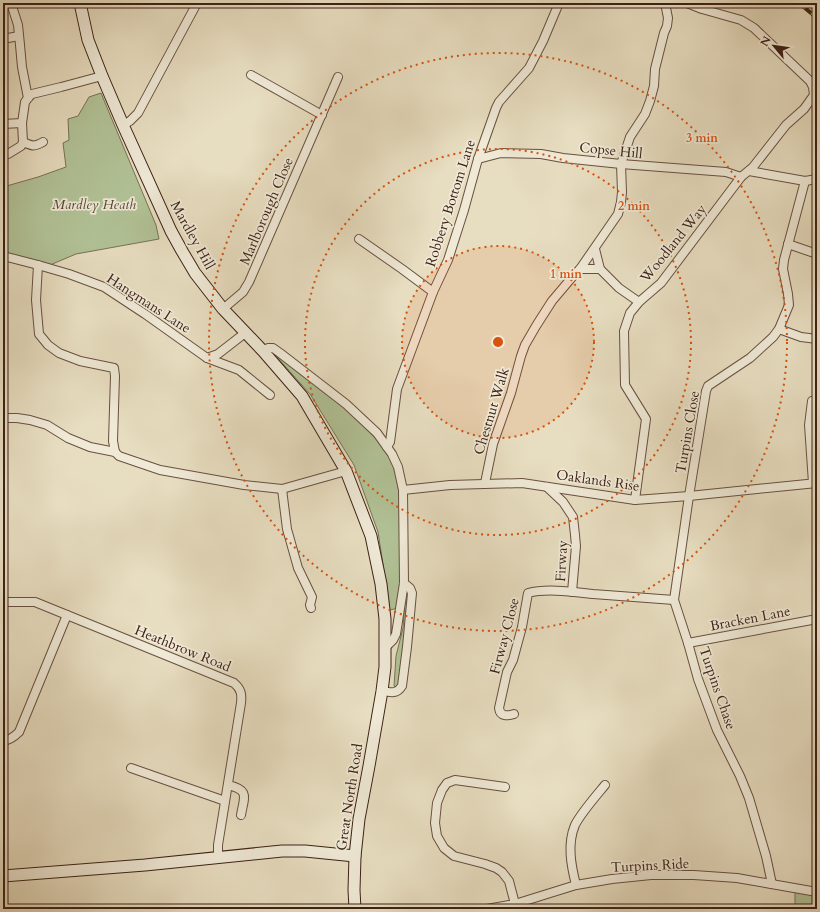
<svg xmlns="http://www.w3.org/2000/svg" width="820" height="912" viewBox="0 0 820 912" font-family="Cardo,serif">
<style>
.green{fill:#b1c296;stroke:#777256}
.lines{fill:none;stroke-linecap:round;stroke-linejoin:round}
.street-casing{stroke:#685040;stroke-width:10}
.secondary-casing{stroke:#3d2116;stroke-width:13}
.street{stroke:#efe9d6;stroke-width:8}
.secondary{stroke:#efe9d6;stroke-width:11}
.rail-casing{stroke:#3d2116;stroke-width:4}
.rail{stroke:#efe9d6;stroke-width:2.5;stroke-dasharray:8;stroke-linecap:butt}
.ring{fill:none;stroke:#d7530d;stroke-width:2;stroke-dasharray:2 4}
.labels{text-anchor:middle;stroke-width:3.5;stroke-linejoin:round;paint-order:stroke}
.street-label{font-size:14px;fill:#3d2116;stroke:#efe9d6}
.park-label{font-size:14px;font-style:italic;fill:#5a4936;stroke:#efe9d6}
.centre{fill:#d7530d;stroke:#efe9d6;stroke-width:2}
.ring-label{font-size:12px;text-anchor:middle;font-weight:bold;fill:#d7530d;stroke:#efe9d6;stroke-width:3.5;stroke-linejoin:round;paint-order:stroke}
</style>
<rect width="100%" height="100%" fill="#e7ddc0"/>
<filter id="stains"><feTurbulence type="fractalNoise" baseFrequency=".005" numOctaves="4"/><feColorMatrix values="0 0 0 0 .2 0 0 0 0 .09 0 0 0 0 .02 0 0 0 .5 -.17"/></filter>
<radialGradient id="worn" r=".72"><stop offset=".6" stop-color="#630" stop-opacity="0"/><stop offset="1" stop-color="#630" stop-opacity=".3"/></radialGradient>
<!-- green -->
<g class="green">
<polygon points="101,93 156,225 159,239 76,254 50,265 3,253 3,187 38,177 66,167 63,143 69,140 68,119 78,116 89,97"/>
<polygon points="276,353 341,404 382,445 389,455 395,470 399,492 402,589 398,608 390,610 378,532 354,465 310,394 275,355"/>
<polygon points="405,599 407,599 404,642 399,685 396,687 394,686 396,656 403,628"/>
<polygon points="795,891 817,896 817,909 795,909"/>
</g>
<g class="lines">
<defs>
<g id="street">
<polyline points="11,3 18,25 20,45 22,67 28,98"/>
<polyline points="3,38 8,38 19,36"/>
<polyline points="251,75 322,115"/>
<polyline points="22,123 23,142"/>
<polyline points="3,124 22,123 25,102 28,98 32,94 61,87 102,76"/>
<polyline points="123,125 130,121 138,113 197,3"/>
<path d="M8 154 21 146 23 142C32 146 34 147 43 142"/>
<polyline points="478,159 501,153 541,154 563,158 621,164 726,172 741,177"/>
<polyline points="749,171 805,181 784,260 783,269 788,294 789,305 779,329 773,337 750,358 708,386 706,391 689,496 674,600 688,643 698,679 717,730 740,776 749,798 766,856 772,884"/>
<polyline points="805,181 817,179"/>
<polyline points="359,239 402,269 433,292"/>
<polyline points="788,244 817,254"/>
<polyline points="595,249 600,269"/>
<polyline points="3,256 38,265 69,274 104,287 145,314 207,358 239,370 270,395"/>
<polyline points="38,265 36,300 39,334 48,345 59,353 80,361 114,368 115,376 113,441 115,452"/>
<polyline points="580,269 600,269 619,288 639,302"/>
<polyline points="223,309 243,292 249,282 338,77"/>
<polyline points="779,329 801,337 817,339"/>
<polyline points="263,351 268,348 273,348 280,353 346,404 377,433 392,454 398,467 403,490 404,583 396,634 393,640 386,647"/>
<polyline points="207,358 218,354 245,333"/>
<polyline points="812,401 809,425 813,483"/>
<polyline points="3,418 17,418 30,420 47,425 68,438 90,447 115,452 119,456 160,470 244,485 282,489 346,471"/>
<polyline points="387,447 390,442 397,389 433,292 448,260 464,210 478,159 496,108 499,102 529,68 543,41 559,3"/>
<polyline points="485,483 493,444 511,393 521,356 525,345 536,326 552,301 574,275 580,269 618,214 621,202 622,192 621,164 630,137 645,114 650,101 654,86 655,69 664,33 667,26 668,18 665,3"/>
<polyline points="547,487 563,502 573,517 575,535 576,546 572,592"/>
<polyline points="282,489 287,529 298,568 312,597 310,605 311,608"/>
<polyline points="403,490 450,485 522,483 635,500 689,496 757,489 817,483"/>
<polyline points="635,500 646,419 625,385 624,331 630,313 639,302 661,283 741,177 753,167 786,125 804,109 814,95 813,87 810,81 754,28 741,20 702,9 687,3"/>
<path d="M3 602H35L234 683C241 689 242 694 241 703L218 845V857"/>
<polyline points="688,643 817,619"/>
<polyline points="817,674 817,678"/>
<path d="M382 691C391 692 396 695 402 686L407 647 412 593 410 588 404 583"/>
<path d="M514 714C508 716 500 717 499 708L507 672 513 660 522 627 528 593C547 588 574 592 593 594 620 596 647 598 674 600"/>
<path d="M3 741C10 740 14 737 19 732L67 615"/>
<polyline points="131,768 225,801"/>
<path d="M228 785C250 790 244 797 241 815"/>
<polyline points="505,787 455,780 447,783 442,790 437,803 435,823 437,836 444,848 454,856 485,864 496,868 502,872 509,881 515,904"/>
<path d="M576 885C571 865 567 844 575 825 581 813 596 796 605 785"/>
<polyline points="487,909 515,904 576,885 612,879 651,875 694,875 737,878 817,892"/>
</g>
<g id="secondary">
<polyline points="80,3 88,40 102,76 123,125 171,231 182,251 195,273 223,309 263,351 302,396 346,471 371,536 381,584 385,619 385,667 382,691 369,766 359,819 355,856 354,890 355,909"/>
<polyline points="3,876 145,865 282,851 305,851 355,856"/>
</g>
</defs>
<!-- street casing -->
<use href="#street" class="street-casing"/>
<!-- secondary casing -->
<use href="#secondary" class="secondary-casing"/>
<!-- street -->
<use href="#street" class="street"/>
<!-- secondary -->
<use href="#secondary" class="secondary"/>
<defs>
<polyline id="rail" points="799,3 817,18"/>
</defs>
<!-- rail casing -->
<use href="#rail" class="rail-casing"/>
<!-- rail -->
<use href="#rail" class="rail"/>
</g>
<!-- distance rings -->
<circle cx="498" cy="342" r="96" fill="#d7530d" fill-opacity=".12"/>
<g class="ring">
<circle cx="498" cy="342" r="96"/>
<circle cx="498" cy="342" r="193"/>
<circle cx="498" cy="342" r="289"/>
</g>
<g class="labels">
<!-- street labels -->
<g class="street-label">
<text transform="translate(611 150) rotate(6)" y="5">Copse Hill</text>
<text transform="translate(450 203) rotate(-72)" y="5">Robbery Bottom Lane</text>
<text transform="translate(266 211) rotate(-67)" y="5">Marlborough Close</text>
<text transform="translate(193 235) rotate(61)" y="5">Mardley Hill</text>
<text transform="translate(673 243) rotate(-51)" y="5">Woodland Way</text>
<text transform="translate(149 303) rotate(33)" y="5">Hangmans Lane</text>
<text transform="translate(491 411) rotate(-73)" y="5">Chestnut Walk</text>
<text transform="translate(687 432) rotate(-80)" y="5">Turpins Close</text>
<text transform="translate(598 480) rotate(8)" y="5">Oaklands Rise</text>
<text transform="translate(561 561) rotate(-87)" y="5">Firway</text>
<text transform="translate(750 618) rotate(-11)" y="5">Bracken Lane</text>
<text transform="translate(504 636) rotate(-75)" y="5">Firway Close</text>
<text transform="translate(183 648) rotate(22)" y="5">Heathbrow Road</text>
<text transform="translate(718 688) rotate(71)" y="5">Turpins Chase</text>
<text transform="translate(349 797) rotate(-81)" y="5">Great North Road</text>
<text transform="translate(650 865) rotate(-3)" y="5">Turpins Ride</text>
</g>
<!-- park labels -->
<g class="park-label">
<text x="94" y="209">Mardley Heath</text>
</g>
</g>
<circle cx="498" cy="342" r="6" class="centre"/>
<g class="ring-label">
<text x="702" y="142">3 min</text>
<text x="634" y="210">2 min</text>
<text x="566" y="278">1 min</text>
</g>
<!-- margin -->
<rect width="820" height="912" fill="none" stroke="#e7ddc0" stroke-width="16"/>
<rect x="4" y="4" width="812" height="904" fill="none" stroke="#3d2116" stroke-width="2"/>
<rect x="8" y="8" width="804" height="896" fill="none" stroke="#3d2116"/>
<!-- north arrow -->
<g transform="translate(774 46) rotate(299)" stroke="#efe9d6" stroke-width="3" paint-order="stroke">
<path d="M0-3L7 15L0 10L-7 15Z" fill="#3d2116"/>
<text y="-6" font-size="11" font-weight="bold" text-anchor="middle" fill="#3d2116">N</text>
</g>
<rect width="100%" height="100%" filter="url(#stains)"/>
<rect width="100%" height="100%" fill="url(#worn)"/>
</svg>
